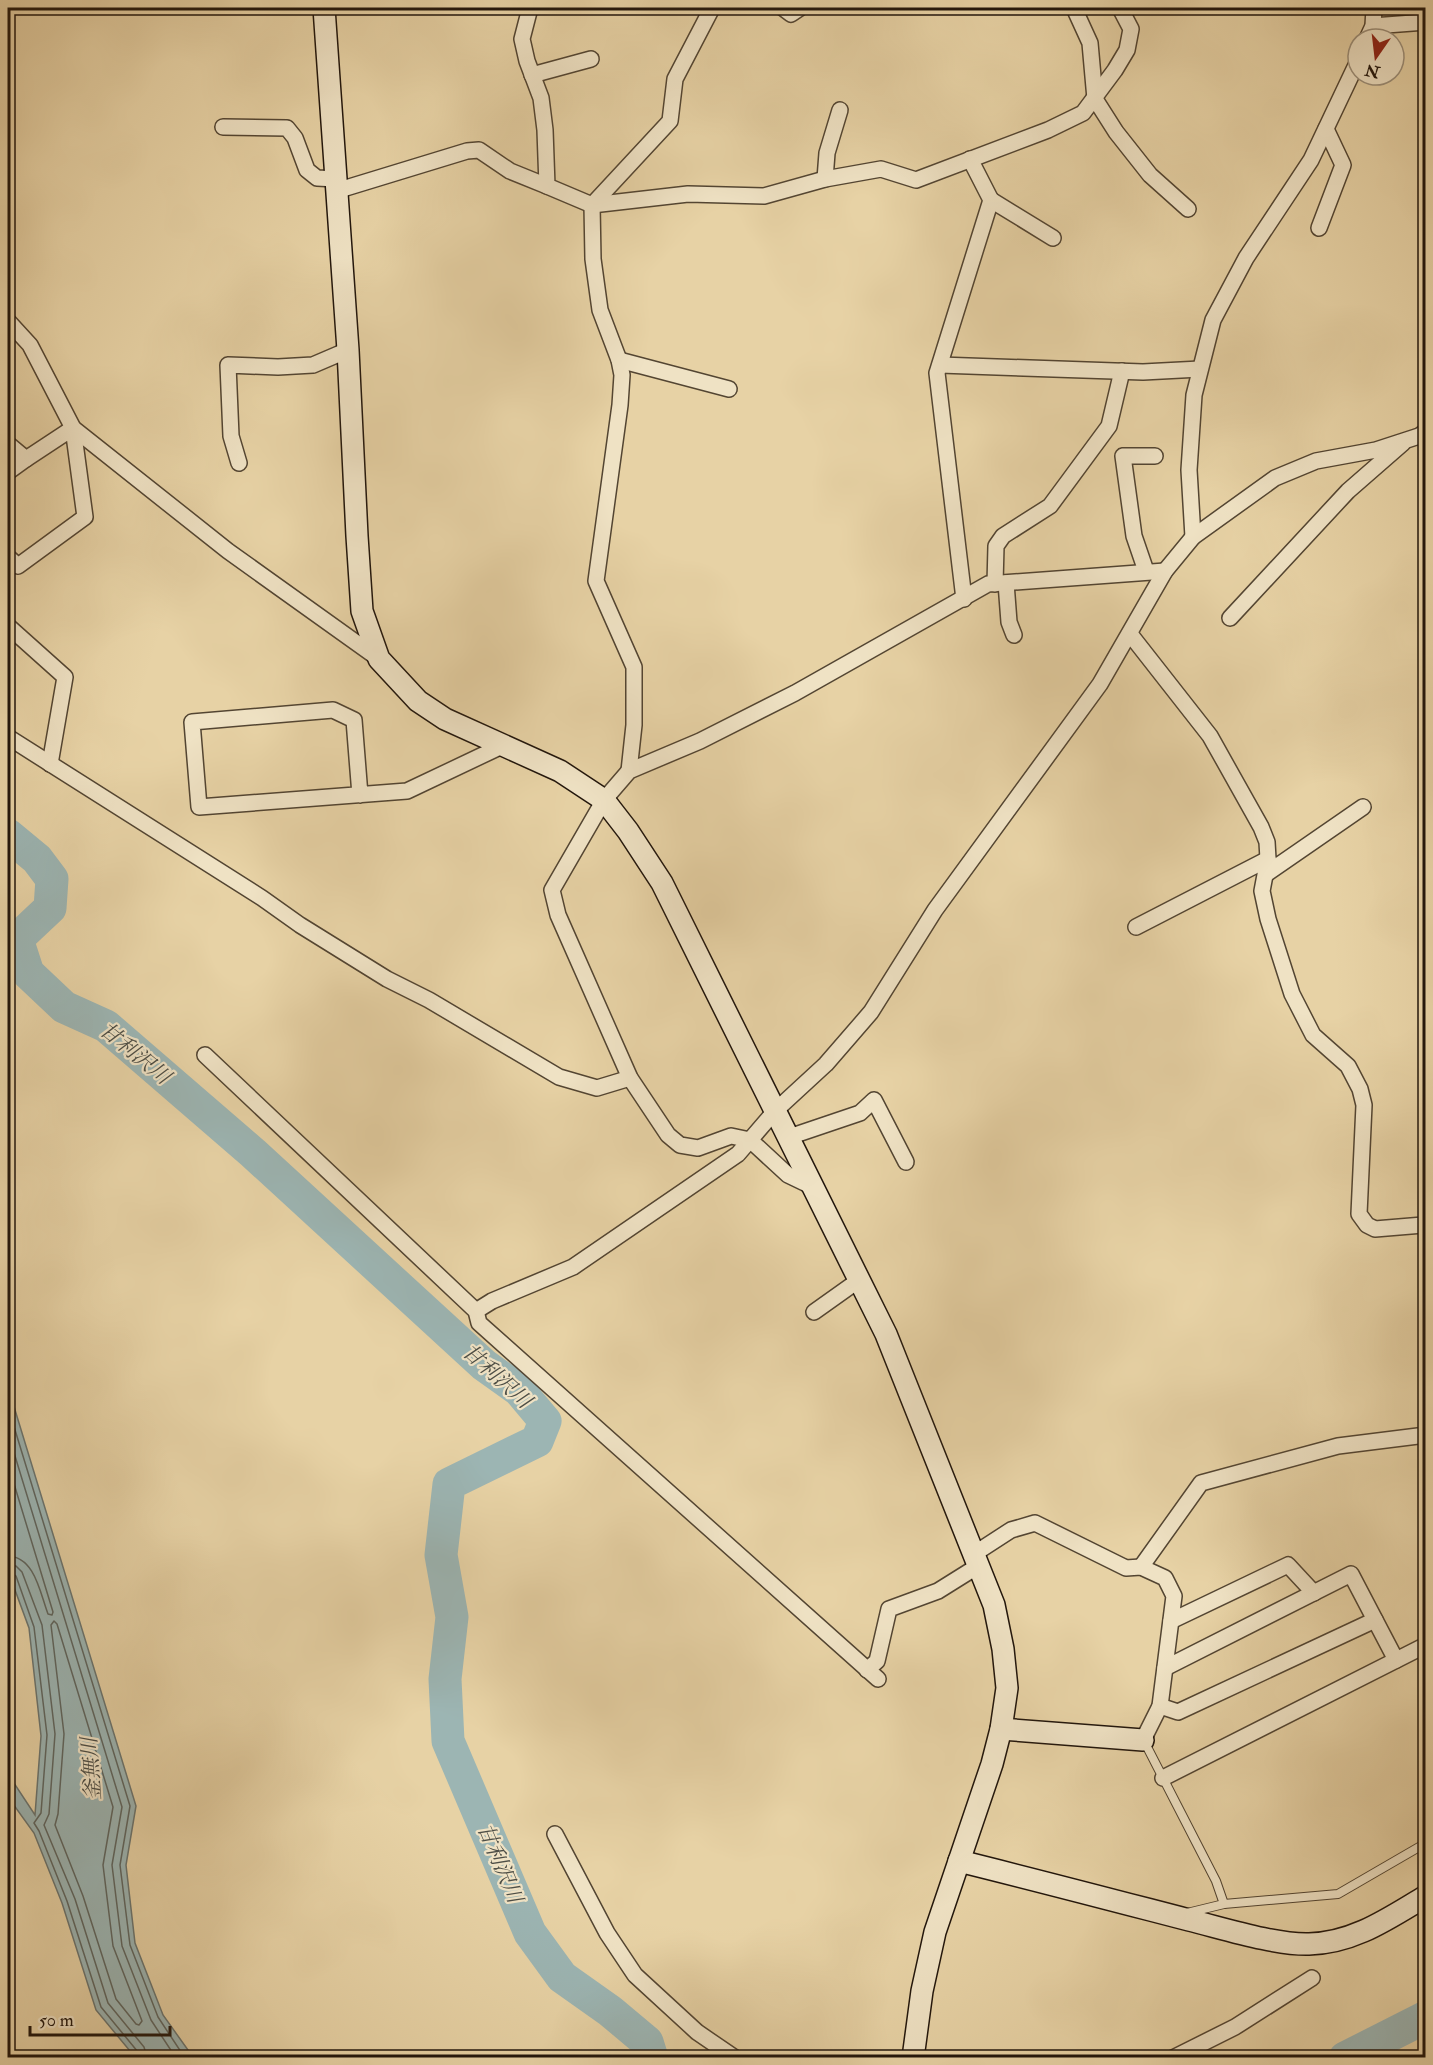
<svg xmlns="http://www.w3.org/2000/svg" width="1433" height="2065" viewBox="0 0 1433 2065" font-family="'IM FELL Double Pica','Noto Serif JP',serif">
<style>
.water{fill:#9cb5b3;stroke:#6b7570;stroke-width:1.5}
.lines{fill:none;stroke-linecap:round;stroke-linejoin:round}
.shore{stroke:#5f6660;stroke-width:1.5}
.river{stroke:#9cb5b3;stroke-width:33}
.lane-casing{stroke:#534532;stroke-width:10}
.street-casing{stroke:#534532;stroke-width:18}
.secondary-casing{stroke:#22160c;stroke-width:24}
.lane{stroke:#efe2c4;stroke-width:8}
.street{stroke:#efe2c4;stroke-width:15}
.secondary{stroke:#efe2c4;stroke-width:21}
.labels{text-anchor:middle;stroke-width:4.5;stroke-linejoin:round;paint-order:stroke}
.water-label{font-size:21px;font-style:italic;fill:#4d4e46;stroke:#efe2c4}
</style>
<rect width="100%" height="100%" fill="#e7d2a5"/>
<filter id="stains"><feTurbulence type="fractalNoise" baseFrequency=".00333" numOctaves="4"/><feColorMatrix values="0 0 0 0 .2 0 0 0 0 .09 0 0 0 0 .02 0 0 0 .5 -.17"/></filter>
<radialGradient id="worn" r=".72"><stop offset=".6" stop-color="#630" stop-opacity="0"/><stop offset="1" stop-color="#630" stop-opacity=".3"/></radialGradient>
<!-- water -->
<polygon class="water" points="8,1387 136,1806 126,1865 135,1943 163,2015 193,2057 135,2057 96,2010 62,1903 34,1833 8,1797 8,1774 35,1815 41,1736 29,1628 8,1571"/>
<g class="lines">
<!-- shore -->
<g class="shore">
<polyline points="8,1407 130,1806 120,1865 130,1945 158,2017 185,2058"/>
<polyline points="8,1433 122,1807 112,1865 122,1946 151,2020 176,2058"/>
<path d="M8 1464 53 1612 52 1615 48 1614C40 1593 35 1557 8 1556"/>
<polyline points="8,1565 16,1566 22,1572 42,1625 55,1734 49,1814 44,1825 75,1899 108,2003 144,2047 147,2058"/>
<polyline points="8,1572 12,1573 16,1576 34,1627 47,1735 41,1813 34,1823 39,1831 67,1901 101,2007 138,2052 139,2058"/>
<polygon points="54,1621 57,1624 113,1807 103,1865 113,1946 142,2021 139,2025 136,2024 116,1999 83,1896 55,1825 58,1814 64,1734 51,1625"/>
</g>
<!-- river -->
<g class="river">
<polyline points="8,835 37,859 52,879 50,908 17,939 28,973 64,1007 106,1026 253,1153 484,1365 519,1390 545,1421 537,1441 449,1484 441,1555 452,1617 445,1679 448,1741 530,1933 562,1977 610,2011 647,2042 652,2058"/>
<polyline points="1345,2058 1426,2017"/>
</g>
<defs>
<g id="lane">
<polyline points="1144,1741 1216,1881 1224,1904"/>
<polyline points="1187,1913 1224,1904 1338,1894 1426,1843"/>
</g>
<g id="street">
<polyline points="530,8 522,39 527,61 541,98 545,130 547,186 592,205 688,194 764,196 825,179 881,169 916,180 1048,130 1083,113 1115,70 1127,50 1131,29 1120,8"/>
<polyline points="783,8 791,14 800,8"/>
<polyline points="1074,8 1090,43 1095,99 1116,132 1150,175 1188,209"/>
<polyline points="1373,26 1426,22"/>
<polyline points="1367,39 1373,26 1374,8"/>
<polyline points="532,75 591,59"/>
<polyline points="223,127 287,128 295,138 307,170 317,178 336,179"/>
<polyline points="825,179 827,153 840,110"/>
<polyline points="336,191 467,151 479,150 510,171 547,186"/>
<polyline points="991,200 1053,238"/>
<polyline points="1319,228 1343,165 1326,129"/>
<polyline points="8,321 30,345 73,428 228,551 379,659"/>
<polyline points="619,360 729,389"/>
<polyline points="940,365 1143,372 1200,369"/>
<polyline points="8,444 26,459 73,428 85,517 18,566 8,557"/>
<polyline points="239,463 231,436 228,365 278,367 313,365 348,350"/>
<polyline points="8,472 26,459"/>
<polyline points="1193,537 1189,470 1194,395 1213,320 1246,258 1311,160 1358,61"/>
<polyline points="1146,571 1134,536 1123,456 1155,456"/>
<polyline points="1006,583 1009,622 1014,635"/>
<polyline points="995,584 996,546 1003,536 1050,506 1109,426 1122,371"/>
<polyline points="964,599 937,373 991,200 970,159"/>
<polyline points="1230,618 1348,491 1403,443"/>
<polyline points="8,626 65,677 50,764"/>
<polyline points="1130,634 1210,736 1261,827 1267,842 1268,859 1262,891 1268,919 1292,994 1313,1035 1348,1066 1360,1089 1364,1105 1359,1214 1367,1225 1375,1229 1423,1225 1426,1228"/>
<polyline points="8,737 262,898 300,925 387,979 429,1000 559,1077 597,1088 630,1078"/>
<polyline points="629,771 634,725 634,667 596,581 620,405 622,375 619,360 600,310 593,259 592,205 670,121 675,79 712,8"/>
<polyline points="360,795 354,720 333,710 192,722 199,807 407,791 504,745"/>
<polyline points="1266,874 1363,807"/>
<polyline points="1136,927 1268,859"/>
<polyline points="205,1055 476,1311 479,1323 878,1679"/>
<polyline points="789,1137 860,1113 874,1100 906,1162"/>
<polyline points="813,1187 788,1175 750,1140 731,1136 698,1148 680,1145 668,1135 630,1078 558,915 552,890 604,800 629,771 700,741 795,693 988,584 1165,571"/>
<polyline points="476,1311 492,1301 573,1267 738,1154 775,1111 826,1064 871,1012 935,910 1100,684 1165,571 1193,537 1275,478 1316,461 1376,450 1419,436 1426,431"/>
<polyline points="814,1312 859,1280"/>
<polyline points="974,1554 1011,1530 1035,1523 1126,1568 1141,1567 1165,1578 1174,1596 1160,1706 1143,1740"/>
<polyline points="1141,1567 1201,1483 1338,1446 1426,1435"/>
<polyline points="1171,1621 1288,1565 1314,1593"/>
<polyline points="1165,1668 1351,1574 1396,1660"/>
<polyline points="867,1670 877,1661 889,1609 938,1591 978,1566"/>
<polyline points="1160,1706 1178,1712 1375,1620"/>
<polyline points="1163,1778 1426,1645"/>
<polyline points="555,1834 607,1933 635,1975 697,2032 735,2058"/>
<polyline points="1173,2058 1235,2027 1312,1978"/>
</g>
<g id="secondary">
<polyline points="324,8 348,350 357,536 362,611 379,659 418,701 445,719 560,771 604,800 628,831 662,883 886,1334 994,1605 1003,1649 1007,1688 1001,1729 992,1764 935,1932 922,1991 913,2058"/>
<polyline points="1001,1729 1143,1740"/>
<path d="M959 1861C1036 1880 1112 1900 1189 1920 1222 1928 1275 1945 1309 1944 1354 1943 1389 1918 1426 1896"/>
</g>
</defs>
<!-- lane casing -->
<use href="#lane" class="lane-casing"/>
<!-- street casing -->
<use href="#street" class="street-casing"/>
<!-- secondary casing -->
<use href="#secondary" class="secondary-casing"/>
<!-- lane -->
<use href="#lane" class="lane"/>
<!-- street -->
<use href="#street" class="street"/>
<!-- secondary -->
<use href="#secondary" class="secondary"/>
</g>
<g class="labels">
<!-- water labels -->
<g class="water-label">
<text transform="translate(135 1053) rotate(39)" y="7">甘利沢川</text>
<text transform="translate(497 1376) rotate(42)" y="7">甘利沢川</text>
<text transform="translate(91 1769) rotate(-94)" y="7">釜無川</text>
<text transform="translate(500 1863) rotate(67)" y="7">甘利沢川</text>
</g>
</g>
<!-- margin -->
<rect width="1433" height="2065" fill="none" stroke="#e7d2a5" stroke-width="30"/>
<rect x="9" y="9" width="1415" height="2047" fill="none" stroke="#22160c" stroke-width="3"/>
<rect x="15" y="15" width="1403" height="2035" fill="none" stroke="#22160c" stroke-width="1.5"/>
<!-- north arrow -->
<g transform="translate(1376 57) rotate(194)"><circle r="28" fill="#efe2c4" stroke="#9d907a" stroke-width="1.5"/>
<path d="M0-4.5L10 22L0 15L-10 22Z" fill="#8f2418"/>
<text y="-9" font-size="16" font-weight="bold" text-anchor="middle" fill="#22160c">N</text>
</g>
<!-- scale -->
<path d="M30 2026v9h140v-9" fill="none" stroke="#22160c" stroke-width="3"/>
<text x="39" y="2026" font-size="18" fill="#22160c" stroke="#efe2c4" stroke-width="4.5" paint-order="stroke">50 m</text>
<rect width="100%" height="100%" filter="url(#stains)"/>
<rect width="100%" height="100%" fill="url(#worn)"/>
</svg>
